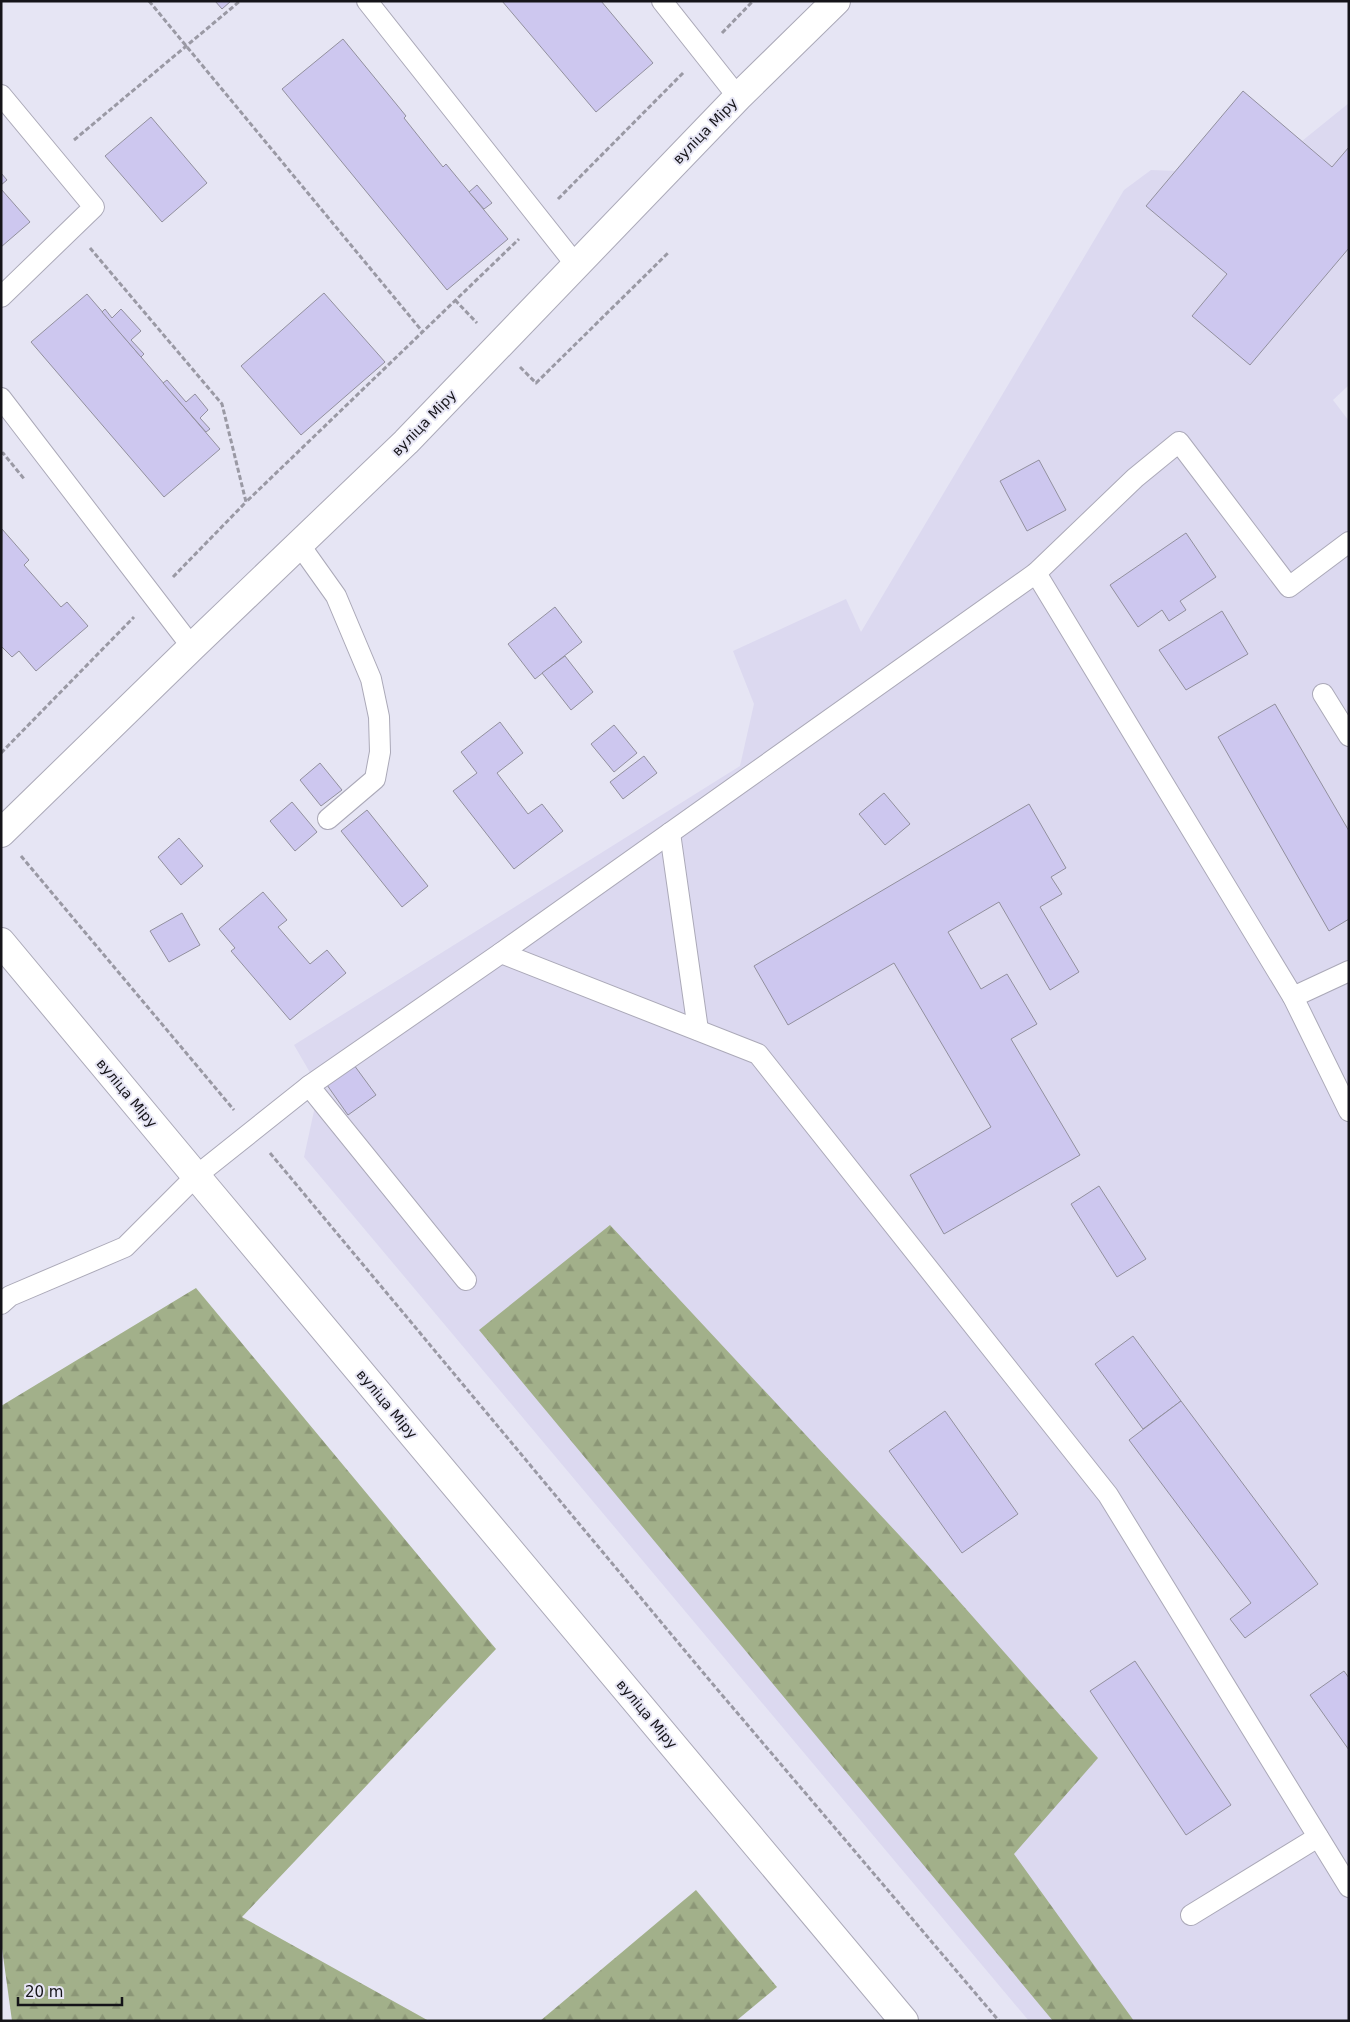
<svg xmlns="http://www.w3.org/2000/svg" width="1350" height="2022" viewBox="0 0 1350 2022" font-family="'DejaVu Sans',sans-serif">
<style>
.built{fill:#dcd9f0}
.forest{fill:url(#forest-firs)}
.building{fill:#cdc7ef;stroke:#92909e}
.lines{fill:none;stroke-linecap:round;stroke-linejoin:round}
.service-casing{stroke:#aba9b8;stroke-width:22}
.tertiary-casing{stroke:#aba9b8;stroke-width:30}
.secondary-casing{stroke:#aba9b8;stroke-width:30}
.path{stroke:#9a99a4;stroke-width:3;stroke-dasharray:5 2.5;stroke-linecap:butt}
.service{stroke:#fff;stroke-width:20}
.tertiary{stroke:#fff;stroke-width:28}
.secondary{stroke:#fff;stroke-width:28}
.labels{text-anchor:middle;stroke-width:4;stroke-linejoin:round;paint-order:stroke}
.street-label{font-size:14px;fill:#151419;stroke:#e6e5f4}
</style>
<defs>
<pattern id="forest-firs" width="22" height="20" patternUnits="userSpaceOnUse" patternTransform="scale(1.25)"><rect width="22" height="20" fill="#a2b08a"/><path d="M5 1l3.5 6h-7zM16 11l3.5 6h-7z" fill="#8b9676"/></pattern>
</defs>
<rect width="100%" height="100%" fill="#e6e5f4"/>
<!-- built -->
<polygon class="built" points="1243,91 1302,141 1349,103 1349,385 1333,400 1349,421 1349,2021 1029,2021 304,1157 319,1088 294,1045 740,766 754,704 733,651 846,599 861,632 1124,190 1151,170 1176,171"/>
<!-- forest -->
<g class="forest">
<polygon points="610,1225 928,1566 1098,1758 1014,1854 1134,2021 1053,2021 479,1330"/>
<polygon points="196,1288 496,1649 242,1917 429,2021 12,2021 1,1941 1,1406"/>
<polygon points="696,1890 777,1987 736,2021 540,2021"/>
</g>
<!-- building -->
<g class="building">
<polygon points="215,1 231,1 222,9"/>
<polygon points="502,1 601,1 653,63 596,112"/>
<polygon points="343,39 406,116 404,118 443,167 446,164 508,239 447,290 282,89"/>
<polygon points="1243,91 1332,167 1349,147 1349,248 1250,365 1192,316 1227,274 1146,206"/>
<polygon points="151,117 207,183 162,222 105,156"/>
<polygon points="1,173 7,180 1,185"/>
<polygon points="477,185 492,203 484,209 469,192"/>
<polygon points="1,189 30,222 1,247"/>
<polygon points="324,293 385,362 301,435 241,366"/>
<polygon points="87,294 220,449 164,497 31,342"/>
<polygon points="105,309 112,318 121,309 141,331 131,340 144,354 141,357 102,312"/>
<polygon points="167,380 186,402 195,394 208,410 200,418 210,429 206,432 163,383"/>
<polygon points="1039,460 1066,510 1027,531 1000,481"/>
<polygon points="2,529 29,560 24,565 61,607 67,602 88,626 36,671 19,651 12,657 1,646"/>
<polygon points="1186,533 1216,577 1180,601 1186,610 1169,621 1162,610 1138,627 1110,585"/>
<polygon points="555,607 582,642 535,679 508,644"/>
<polygon points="1222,611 1248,654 1186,690 1159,650"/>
<polygon points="565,656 593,692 571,710 542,673"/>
<polygon points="1275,704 1349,831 1349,919 1329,931 1218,737"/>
<polygon points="500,722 523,753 497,773 528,814 542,804 563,831 514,869 453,791 477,773 461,752"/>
<polygon points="614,725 637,753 614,772 591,744"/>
<polygon points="644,756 657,773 623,799 610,782"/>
<polygon points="320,763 342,790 321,806 300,780"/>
<polygon points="884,793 910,824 885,845 859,814"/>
<polygon points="292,802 317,832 295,851 270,821"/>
<polygon points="1029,804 1066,868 1051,877 1062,894 1040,907 1079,972 1050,990 999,902 948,932 981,989 1007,974 1037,1024 1011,1039 1080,1155 944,1234 910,1175 991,1127 894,963 788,1025 754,966"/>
<polygon points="367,810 428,886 402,907 341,831"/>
<polygon points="179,838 203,866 181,885 158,857"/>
<polygon points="263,892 287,920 278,927 310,964 327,950 346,973 290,1020 231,951 235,948 219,929"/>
<polygon points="182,913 200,945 169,962 150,931"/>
<polygon points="354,1065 376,1095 348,1115 327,1085"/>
<polygon points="1099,1186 1146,1259 1117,1277 1071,1204"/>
<polygon points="1133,1336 1181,1401 1143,1429 1095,1364"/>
<polygon points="1181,1401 1318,1584 1245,1638 1230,1619 1251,1603 1129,1440"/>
<polygon points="945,1411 1018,1514 962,1553 889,1451"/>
<polygon points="1135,1661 1231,1805 1186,1835 1090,1691"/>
<polygon points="1344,1671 1349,1678 1349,1750 1310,1695"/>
</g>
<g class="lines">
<defs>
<g id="service">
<polyline points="367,1 576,265"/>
<polyline points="662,1 738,97"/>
<polyline points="1,95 94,207 1,297"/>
<polyline points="1,398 192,647"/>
<polyline points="299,544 336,596 371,679 379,717 380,752 375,779 328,819"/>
<polyline points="1036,573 1293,997 1349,1111"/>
<polyline points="1323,694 1349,736"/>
<polyline points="670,833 698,1030"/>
<polyline points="501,953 758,1054 1108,1495 1349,1887"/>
<polyline points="1293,997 1349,971"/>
<polyline points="309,1086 501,953 1036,573 1135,478 1179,442 1289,587 1349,542"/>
<polyline points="1,1304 10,1296 125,1247 196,1176 309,1086 466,1280"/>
<polyline points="1191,1915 1318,1837"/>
</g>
<polyline id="tertiary" points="1,833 192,647 406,442 738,97 836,1"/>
<polyline id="secondary" points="1,942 196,1176 904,2021"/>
</defs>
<!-- service casing -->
<use href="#service" class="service-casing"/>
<!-- tertiary casing -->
<use href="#tertiary" class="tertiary-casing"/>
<!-- secondary casing -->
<use href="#secondary" class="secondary-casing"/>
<!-- path -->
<g class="path">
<polyline points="149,1 422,331"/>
<polyline points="722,33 753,1"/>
<polyline points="74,140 240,1"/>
<polyline points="558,199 684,72"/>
<polyline points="90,248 222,404 246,502 519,239"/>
<polyline points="455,300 477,323"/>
<polyline points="520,367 536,383 669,252"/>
<polyline points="1,454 3,453 25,480"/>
<polyline points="173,577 246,502"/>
<polyline points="1,753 134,617"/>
<polyline points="21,856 234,1110"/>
<polyline points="270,1153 711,1682 999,2021"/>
</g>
<!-- service -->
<use href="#service" class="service"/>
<!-- tertiary -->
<use href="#tertiary" class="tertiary"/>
<!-- secondary -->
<use href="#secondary" class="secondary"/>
</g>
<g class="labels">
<!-- street labels -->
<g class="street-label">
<text transform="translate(705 131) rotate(-46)" y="5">вуліца Міру</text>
<text transform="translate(424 423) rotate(-46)" y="5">вуліца Міру</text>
<text transform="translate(127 1093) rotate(50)" y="5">вуліца Міру</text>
<text transform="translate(387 1404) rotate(50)" y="5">вуліца Міру</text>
<text transform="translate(647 1714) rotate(50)" y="5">вуліца Міру</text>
</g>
</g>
<!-- border -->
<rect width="1350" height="2022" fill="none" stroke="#151419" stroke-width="5"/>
<!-- scale -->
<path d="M18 1997v8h104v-8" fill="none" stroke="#151419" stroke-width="2.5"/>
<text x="25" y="1997" font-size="15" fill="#151419" stroke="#e6e5f4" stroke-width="4" paint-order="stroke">20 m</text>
</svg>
